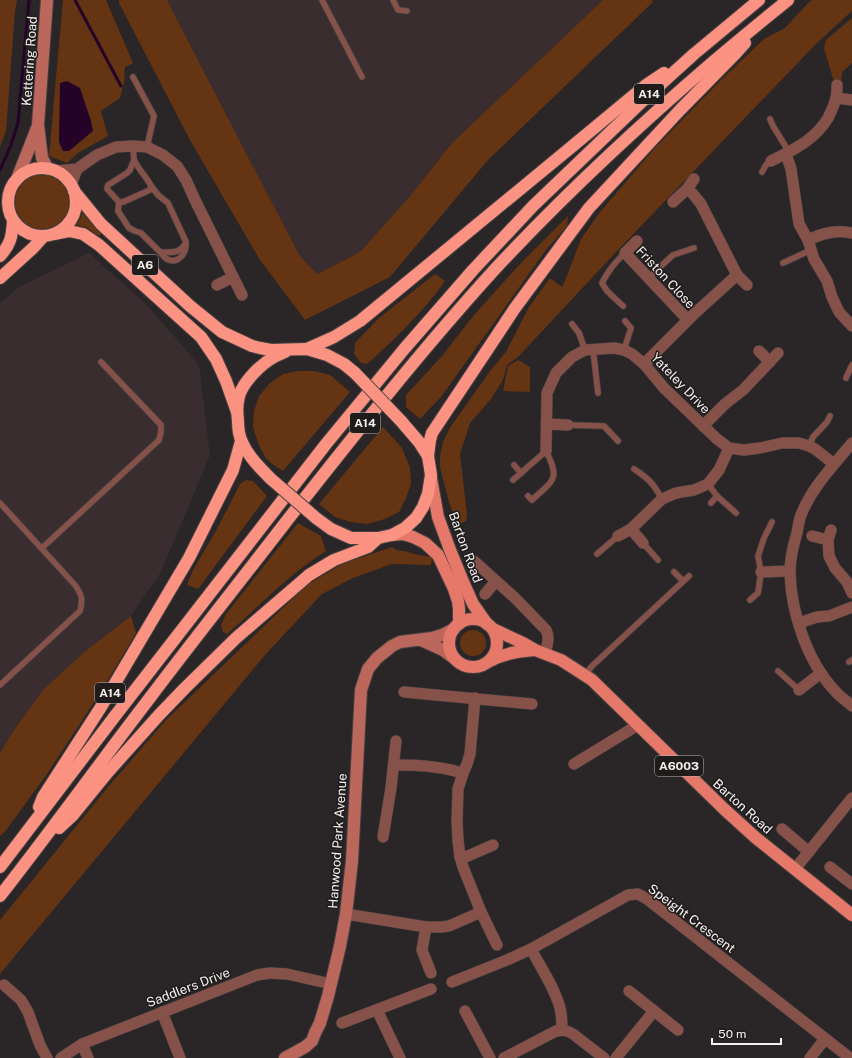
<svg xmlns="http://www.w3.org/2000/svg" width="852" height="1058" viewBox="0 0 852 1058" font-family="'Public Sans',sans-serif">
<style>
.built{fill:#392d2f}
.green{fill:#653413}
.water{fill:#250227}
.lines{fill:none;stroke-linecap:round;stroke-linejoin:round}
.stream{stroke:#250227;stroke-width:3}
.lane-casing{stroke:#464243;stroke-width:7}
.street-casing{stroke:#464243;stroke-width:12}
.secondary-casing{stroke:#464243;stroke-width:14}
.primary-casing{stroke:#464243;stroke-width:14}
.highway-casing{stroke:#464243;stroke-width:14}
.lane{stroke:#865149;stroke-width:5.5}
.street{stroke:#865149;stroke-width:11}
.secondary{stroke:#bc675b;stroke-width:12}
.primary{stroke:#e57868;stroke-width:12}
.highway{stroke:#fb9282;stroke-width:12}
.highway-bridge-casing{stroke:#464243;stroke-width:14;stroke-linecap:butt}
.highway-bridge{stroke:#fb9282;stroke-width:12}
.labels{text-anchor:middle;stroke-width:3;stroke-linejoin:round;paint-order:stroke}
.shield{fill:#211c1c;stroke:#b5b2b2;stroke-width:1}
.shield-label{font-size:12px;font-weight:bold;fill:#f5f2f2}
.street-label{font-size:13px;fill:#f5f2f2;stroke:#211c1c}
</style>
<rect width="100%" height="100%" fill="#2a2526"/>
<!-- built -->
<g class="built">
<polygon points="167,0 603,0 452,143 410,196 360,252 317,274 300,256 246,153"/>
<polygon points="89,253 147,305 199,365 210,455 161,572 131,616 83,653 44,689 16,727 0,753 0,303 19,287"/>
</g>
<!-- green -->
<g class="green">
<polygon points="0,0 17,0 15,11 6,131 0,147"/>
<polygon points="63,0 106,0 133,63 125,67 124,82 120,98 101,111 108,136 78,153 67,163 49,156"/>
<polygon points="119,0 167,0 246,153 300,256 317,274 360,252 410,196 452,143 603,0 652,0 653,2 488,160 390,277 305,320 260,260 191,142 119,3"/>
<polygon points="812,0 852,0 852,11 816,44 618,250 518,357 507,365 503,380 491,399 470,423 460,454 467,514 466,521 460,524 455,518 449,502 440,467 440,456 443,442 451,426 490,371 506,352 529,307 550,278 562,287 566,278 581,239 600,212 654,149 721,80 764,39 785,28 808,3"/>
<polygon points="852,18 852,63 842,72 841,83 834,82 824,48 826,40"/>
<circle cx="42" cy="202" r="27"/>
<polygon points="82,213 102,233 99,236 86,227 77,225 81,217"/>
<polygon points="568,216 567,226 546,250 441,397 420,419 406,407 406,395 442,356 474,315 519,265"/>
<path d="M435 274 445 281C425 310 394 340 367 364L361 363 354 354 355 343 379 318Z"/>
<polygon points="518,360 530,367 530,392 503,391 508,366"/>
<polygon points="298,371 314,371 330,375 350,392 283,471 272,464 265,457 258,443 253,427 254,411 259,396 269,384 283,374"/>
<polygon points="383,427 402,448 410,468 411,484 406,498 399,512 385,519 367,524 350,522 335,517 319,504"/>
<polygon points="246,480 253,481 267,496 198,589 187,585 193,570 217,529 240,484"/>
<path d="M298 523 321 536 326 551C289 574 260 606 227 634L223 632 221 625 226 614Z"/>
<path d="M392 547C397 552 402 550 408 552 416 555 423 556 432 557L431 565 392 564 353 578 322 594 265 655 0 974V920L108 787 166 720 307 585 342 564Z"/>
<polygon points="131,616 136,633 102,690 47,774 4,833 0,836 0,753 16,727 44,689 83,653"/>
<circle cx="473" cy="643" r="13"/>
</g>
<!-- water -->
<polygon class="water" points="67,81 80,88 91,121 93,131 69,151 63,151 59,142 60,83"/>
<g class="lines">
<!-- stream -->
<g class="stream">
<polyline points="75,0 121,86"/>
<polyline points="0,170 11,145 18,123 29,0"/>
</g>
<defs>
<g id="lane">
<polyline points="322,0 362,77"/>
<polyline points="393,0 398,10 407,11"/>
<polyline points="133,77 154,116 147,147"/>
<polyline points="770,119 773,126 789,152"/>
<path d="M133 146C134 150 133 155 134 159 136 167 147 177 151 186L150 190 123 202H119L107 189 108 185 127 173 130 170 134 160"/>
<polyline points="762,172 766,165 771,161"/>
<path d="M119 202 118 211 129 228 135 231 141 233 160 252C171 253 182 253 186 242L168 203 158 195 151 186"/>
<path d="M160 252C162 254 165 258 167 259 178 265 186 253 186 244"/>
<polyline points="783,263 811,250"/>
<polyline points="648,278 673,255 694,248"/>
<path d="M623 306 607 291 602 283C608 271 615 262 625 253"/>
<polyline points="572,324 579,333 585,350"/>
<polyline points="593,349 598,393"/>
<polyline points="624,350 631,328 625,321"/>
<polyline points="846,378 852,365"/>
<polyline points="568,425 604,426 618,441"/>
<polyline points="809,446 813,437 827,422 830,416"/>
<polyline points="514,465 521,473"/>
<path d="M634 469C649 479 653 483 662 499"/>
<path d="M513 480 546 451C561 480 553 480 532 500L528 496"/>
<polyline points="708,484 717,496 736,513"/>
<path d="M0 503 75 585C82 595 83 599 80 611L0 685"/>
<polyline points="711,503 717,496"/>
<polyline points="643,543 658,560"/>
<polyline points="42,548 159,440 161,432 161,425 101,362"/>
<polyline points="597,554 618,536"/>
<polyline points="674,572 683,581"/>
<polyline points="750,600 758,593 761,572 758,556 764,538 772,522"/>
<polyline points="849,662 852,660"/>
<polyline points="778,671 799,690"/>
<polyline points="585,675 592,666 689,576"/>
</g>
<g id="street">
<polyline points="836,98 852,100"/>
<polyline points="786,154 791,169 799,224 808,240 814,259 827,281 832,297 839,312 852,326"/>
<path d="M771 161C793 150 815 140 828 118 831 112 835 104 836 97 837 93 837 89 837 85"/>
<polyline points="56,171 77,169 97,155 116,147 133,146 147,147 163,155 177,166 186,180 195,200 242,295"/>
<polyline points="71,185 77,169"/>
<polyline points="673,202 687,189 694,179"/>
<path d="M808 240C823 233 835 230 852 233"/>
<polyline points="637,241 625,253 688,320"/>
<polyline points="737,275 747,285"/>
<polyline points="217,285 233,277"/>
<polyline points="759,351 770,362"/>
<polyline points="644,364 694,314 737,275 701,204 693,194 687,189"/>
<polyline points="546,424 568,425"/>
<polyline points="703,426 725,404 743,390 778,353"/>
<path d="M852 443C833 466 812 487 801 515 799 520 798 527 797 533 793 546 790 558 790 572 791 612 807 662 836 692 840 697 847 701 852 706"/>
<polyline points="546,451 547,393 556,373 572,357 585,350 614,348 624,350 632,354 644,364 664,388 717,439 729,448 744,450 760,448 782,443 799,443 809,446 815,449 834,464"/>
<polyline points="631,529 643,543"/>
<polyline points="831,530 828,540 829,556 835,568 847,582 852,593"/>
<polyline points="618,536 631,529 662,499 676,493 694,490 708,484 719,470 729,448"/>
<polyline points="812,536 828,540"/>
<path d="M474 561 515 598 546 630C550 638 547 645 545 654"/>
<polyline points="761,572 790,571"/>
<polyline points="485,594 496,581"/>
<polyline points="799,623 817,617 829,616 852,607"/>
<polyline points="799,690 821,673"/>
<polyline points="404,692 532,704"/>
<polyline points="574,764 638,725"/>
<path d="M394 765C418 765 439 766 463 773"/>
<polyline points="782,829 809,852"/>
<polyline points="383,837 391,788 396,741"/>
<polyline points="460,857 468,856 493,845"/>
<polyline points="830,867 852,884"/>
<polyline points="795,869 852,798"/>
<polyline points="481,912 497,945"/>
<polyline points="346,914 426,927 441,927 449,926 481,912 463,867 460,857 458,840 457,822 458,789 463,773 467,764 470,754 475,698"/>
<polyline points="426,927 422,950 431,973"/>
<path d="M531 949C541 968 555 988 560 1008 562 1015 562 1023 562 1030"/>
<polyline points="452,982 507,960 531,949 628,895 638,894 647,899 850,1058"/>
<polyline points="4,985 21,1000 28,1012 40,1045 47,1058"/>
<polyline points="629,991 678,1030"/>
<polyline points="377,1010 400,1058"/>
<polyline points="465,1011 490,1058"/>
<polyline points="162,1012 180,1058"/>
<polyline points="342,1023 431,989"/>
<polyline points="82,1044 88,1058"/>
<polyline points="61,1058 82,1044 257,975 270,973 287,974 331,984"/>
<path d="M504 1058 556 1031C563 1030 567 1030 573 1034L604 1058"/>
<polyline points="616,1058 654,1011"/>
<polyline points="810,1058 825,1039"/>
</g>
<g id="secondary">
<polyline points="47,0 38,125 42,158 48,169"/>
<polyline points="17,179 37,128"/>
<polyline points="421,640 443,650 455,659"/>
<polyline points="285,1058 305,1047 312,1041 315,1033 320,1023 328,996 340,946 346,914 352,861 361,690 368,669 377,658 392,646 400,642 432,638 442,635 454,629"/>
</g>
<g id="primary">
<polyline points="431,478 438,517 450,550 464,584 473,604 487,624"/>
<polyline points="392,535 403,534 413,537 425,543 438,555 454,589 458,601 459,609 459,624"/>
<circle cx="473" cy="643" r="24"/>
<polyline points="493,629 523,643 535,650 561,660 592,680 724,809 756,838 852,915"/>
<path d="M490 661C505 653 519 651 535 650"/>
</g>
<g id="highway">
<circle cx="42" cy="202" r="34"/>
<polyline points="74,191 101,224 190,306 222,332 252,346 260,348 271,350 307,349 327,355 344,364 355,373"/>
<polyline points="54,234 69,231 83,234 99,245 201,337 216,359 226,381 237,412"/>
<path d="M0 256C11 244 12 236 13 221"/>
<polyline points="0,278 33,248 44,236"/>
<polyline points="307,349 334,337 360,321 569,149 646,85 664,73"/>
<polyline points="401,421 419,442 428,456"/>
<path d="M271 479C260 468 248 456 242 442 239 436 238 428 238 421 237 413 237 404 239 396 243 382 261 364 274 357 277 355 281 354 285 352"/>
<polyline points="316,518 331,529 351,538 378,538 392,535 405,528 416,518 423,507 428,494 431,475 428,456 430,440 432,433 515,308 589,208 680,110 735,54 745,43"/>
<polyline points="39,807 43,797 101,707 189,558 233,470 241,441"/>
<polyline points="59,828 73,815 108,772 159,715 185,688 236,638 309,575 334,560 368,547 378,538"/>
<polyline points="0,867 115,716 326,444 405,348 473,270 533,206 651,93 694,54 759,0"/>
<path d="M0 896C51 831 99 764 149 699 195 638 242 579 289 518 356 433 423 348 496 268 565 194 637 127 714 61 739 40 763 20 788 0"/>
</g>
</defs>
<!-- lane casing -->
<use href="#lane" class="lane-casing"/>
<!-- street casing -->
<use href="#street" class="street-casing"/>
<!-- secondary casing -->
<use href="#secondary" class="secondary-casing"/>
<!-- primary casing -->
<use href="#primary" class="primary-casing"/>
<!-- highway casing -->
<use href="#highway" class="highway-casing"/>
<!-- lane -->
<use href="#lane" class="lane"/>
<!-- street -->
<use href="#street" class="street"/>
<!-- secondary -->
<use href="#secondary" class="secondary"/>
<!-- primary -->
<use href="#primary" class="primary"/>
<!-- highway -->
<use href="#highway" class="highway"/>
<defs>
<g id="highway-bridge">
<polyline points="355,373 401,421"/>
<polyline points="271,479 316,518"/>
</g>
</defs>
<!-- highway-bridge casing -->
<use href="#highway-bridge" class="highway-bridge-casing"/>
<!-- highway-bridge -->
<use href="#highway-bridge" class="highway-bridge"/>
</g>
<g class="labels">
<!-- shield labels -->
<g class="shield">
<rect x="634" y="84" width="30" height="20" rx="3"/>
<rect x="132" y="255" width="26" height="20" rx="3"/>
<rect x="350" y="413" width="30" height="20" rx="3"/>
<rect x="95" y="683" width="30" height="20" rx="3"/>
<rect x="655" y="756" width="48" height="20" rx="3"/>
</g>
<g class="shield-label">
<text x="649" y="98">A14</text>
<text x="145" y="269">A6</text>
<text x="365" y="427">A14</text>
<text x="110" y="697">A14</text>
<text x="679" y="770">A6003</text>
</g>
<!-- street labels -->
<g class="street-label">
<text transform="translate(29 61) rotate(-86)" y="5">Kettering Road</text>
<text transform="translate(666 277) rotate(47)" y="5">Friston Close</text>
<text transform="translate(681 383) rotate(46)" y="5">Yateley Drive</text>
<text transform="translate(466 547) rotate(70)" y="5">Barton Road</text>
<text transform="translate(743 806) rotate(42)" y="5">Barton Road</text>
<text transform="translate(337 841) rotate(-86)" y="5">Hanwood Park Avenue</text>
<text transform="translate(692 918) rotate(37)" y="5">Speight Crescent</text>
<text transform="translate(188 987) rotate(-21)" y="5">Saddlers Drive</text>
</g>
</g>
<!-- scale -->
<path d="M712 1038v6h69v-6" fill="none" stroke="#f5f2f2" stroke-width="2"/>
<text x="718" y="1038" font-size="12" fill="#f5f2f2" stroke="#211c1c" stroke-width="3" paint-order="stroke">50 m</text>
</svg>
